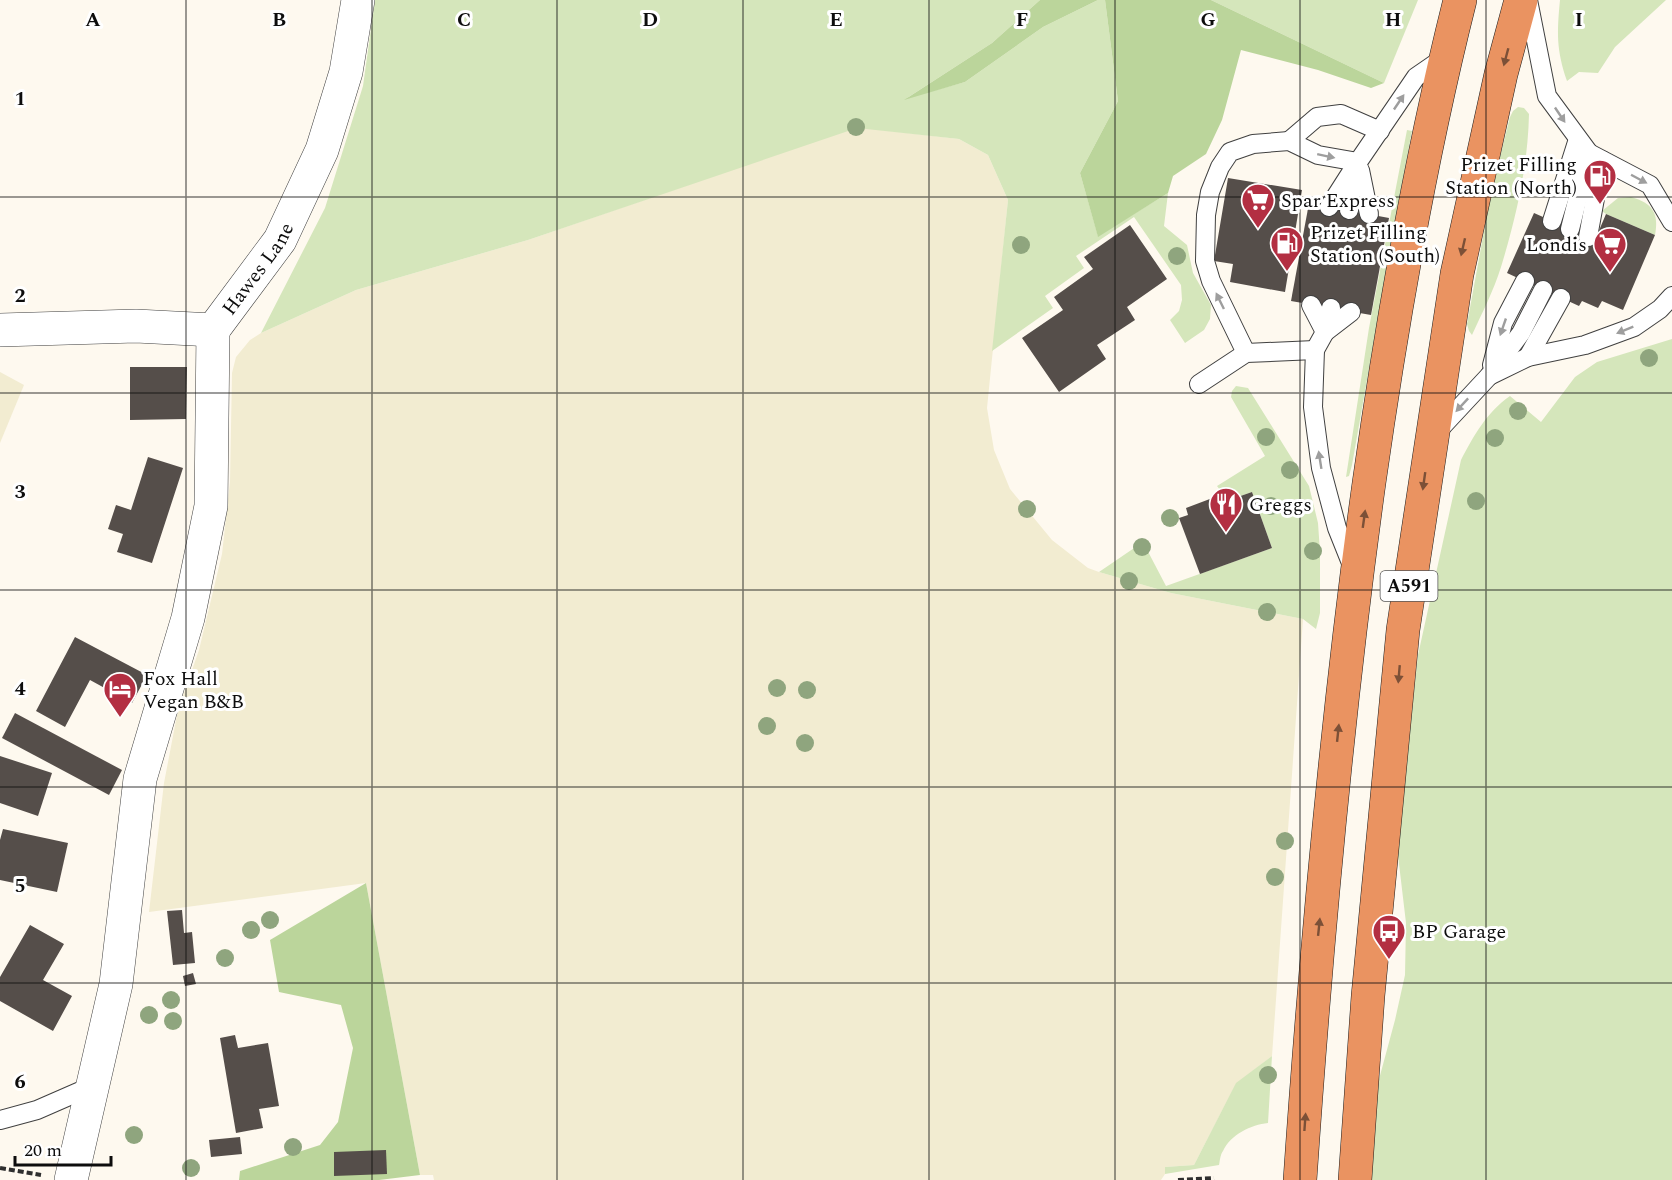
<svg xmlns="http://www.w3.org/2000/svg" width="1672" height="1180" viewBox="0 0 1672 1180" font-family="Spectral,serif">
<style>
.farmland{fill:#f2ecd1}
.green{fill:#d5e6bb}
.forest{fill:#bbd59b}
.building{fill:#554e4a}
.lines{fill:none;stroke-linecap:round;stroke-linejoin:round}
.lane-casing{stroke:#404040;stroke-width:20}
.street-casing{stroke:#404040;stroke-width:34}
.highway-casing{stroke:#1e1e1e;stroke-width:34}
.path{stroke:#2f2f2f;stroke-width:4;stroke-dasharray:6 3;stroke-linecap:butt}
.lane{stroke:#fff;stroke-width:18}
.street{stroke:#fff;stroke-width:33}
.highway{stroke:#ea9361;stroke-width:33}
.tree{fill:#8fa57e}
.oneway{fill:#7c5037}
.oneway2{fill:#9e9e9e}
.grid{fill:none;stroke:#0d0d0d;stroke-width:1.5;stroke-opacity:0.55}
.labels{text-anchor:middle;stroke-width:6;stroke-linejoin:round;paint-order:stroke}
.shield{fill:#fff;stroke:#565656;stroke-width:1.5}
.shield-label{font-size:18px;font-weight:bold;fill:#0d0d0d}
.poi-label{font-size:20px;fill:#0d0d0d;stroke:#fff;text-anchor:start}
.street-label{font-size:20px;fill:#0d0d0d;stroke:#fff}
.grid-label{font-size:20px;text-anchor:middle;font-weight:bold;fill:#0d0d0d;stroke:#fff;stroke-width:6;stroke-linejoin:round;paint-order:stroke}
</style>
<rect width="100%" height="100%" fill="#fef9ef"/>
<!-- farmland -->
<g class="farmland">
<polygon points="856,127 959,139 988,155 1008,200 987,408 994,450 1010,489 1052,540 1088,568 1099,572 1171,593 1303,619 1272,1056 1236,1084 1194,1165 1165,1167 1165,1174 1161,1180 434,1180 433,1175 420,1175 366,883 149,912 164,783 178,710 199,650 222,554 230,482 232,373 236,357 250,340 261,333 356,290 528,240"/>
<polygon points="0,372 24,385 0,443"/>
</g>
<!-- green -->
<g class="green">
<polygon points="375,0 1040,0 992,43 907,98 965,82 1043,27 1098,0 1105,0 1118,101 1080,173 1098,236 1168,193 1164,226 1187,245 1193,273 1211,305 1210,319 1204,330 1185,343 1170,320 1179,311 1182,300 1181,285 1134,217 1076,256 1084,268 1045,296 1053,308 992,351 1008,200 988,155 959,139 857,128 528,240 356,290 261,333 325,208 363,86"/>
<polygon points="1211,0 1418,0 1384,83"/>
<path d="M1560 0H1666L1615 47 1598 73 1579 72 1567 81C1556 49 1557 32 1560 0Z"/>
<path d="M1518 107 1524 108 1529 114C1528 166 1516 218 1501 267 1494 290 1482 313 1472 335L1469 331 1467 324 1491 193 1510 117 1513 111Z"/>
<polygon points="1407,130 1412,131 1395,221 1352,465 1349,476 1346,477 1369,328"/>
<path d="M1631 197C1653 203 1659 214 1655 235L1606 214 1602 211 1618 198Z"/>
<path d="M1672 339V1180H1371L1378 1083 1395 1020 1405 975 1406 923 1397 847 1418 655 1461 460C1474 435 1487 412 1510 396L1541 422 1575 377 1597 362Z"/>
<polygon points="1236,386 1248,388 1309,486 1318,523 1320,552 1320,613 1316,629 1303,619 1171,593 1099,572 1143,542 1166,586 1272,548 1252,492 1229,500 1226,493 1223,494 1217,486 1265,456 1231,397 1232,391"/>
<path d="M1272 1056 1268 1123C1251 1125 1231 1134 1223 1151 1220 1155 1220 1161 1219 1165L1165 1174V1167L1194 1165 1236 1083Z"/>
</g>
<!-- forest -->
<g class="forest">
<polygon points="1040,0 1098,0 1043,27 965,82 904,100 992,43"/>
<polygon points="1105,0 1211,0 1384,83 1371,88 1318,70 1241,50 1222,120 1206,154 1173,176 1168,193 1098,237 1080,173 1118,101"/>
<polygon points="366,883 420,1175 379,1180 239,1180 240,1171 320,1145 338,1122 353,1048 341,1005 279,992 270,940"/>
</g>
<!-- building -->
<g class="building">
<polygon points="1228,178 1302,190 1285,292 1230,282 1233,264 1214,261"/>
<polygon points="1309,203 1389,218 1371,315 1291,301"/>
<polygon points="1534,213 1595,240 1606,214 1655,235 1623,310 1602,301 1598,308 1582,301 1579,306 1507,273"/>
<polygon points="1130,225 1167,279 1127,307 1135,320 1097,345 1106,359 1059,392 1022,338 1063,310 1054,297 1093,269 1084,257"/>
<polygon points="130,367 187,367 186,419 130,420"/>
<polygon points="148,457 183,468 152,563 117,552 123,534 108,529 116,505 131,510"/>
<polygon points="1252,492 1272,548 1200,574 1179,518 1188,515 1186,508 1223,494 1226,493 1229,500"/>
<polygon points="75,637 147,675 132,703 90,680 65,727 36,711"/>
<polygon points="15,713 122,770 109,795 2,738"/>
<polygon points="0,756 52,773 38,816 0,803"/>
<polygon points="3,829 68,843 57,892 0,880 0,840"/>
<polygon points="182,910 184,933 192,932 195,963 173,965 167,911"/>
<polygon points="30,925 64,944 43,980 72,996 53,1031 0,1001 0,977"/>
<polygon points="193,973 196,984 185,986 183,976"/>
<polygon points="235,1035 238,1048 268,1043 279,1106 259,1109 263,1128 236,1133 220,1038"/>
<polygon points="240,1137 242,1154 211,1157 209,1140"/>
<polygon points="386,1150 387,1174 334,1176 334,1152"/>
</g>
<g class="lines">
<defs>
<g id="lane">
<polyline points="1528,0 1547,96 1589,153 1570,229"/>
<polyline points="1289,141 1317,117 1341,114 1380,131"/>
<polyline points="1589,153 1650,185 1672,222"/>
<polyline points="1360,170 1369,214"/>
<polyline points="1329,207 1352,171"/>
<polyline points="1349,210 1358,162 1416,77 1445,57"/>
<polyline points="1552,221 1578,139"/>
<polyline points="1588,237 1602,160"/>
<polyline points="1311,305 1325,332 1351,312"/>
<polyline points="1331,308 1325,332 1315,350 1313,407 1321,468 1337,528 1353,568"/>
<polyline points="1246,353 1211,281 1205,261 1206,215 1210,192 1220,167 1230,152 1253,144 1289,141 1318,155 1358,162"/>
<polyline points="1528,357 1561,298"/>
<polyline points="1492,365 1503,323 1525,281"/>
<polyline points="1489,376 1528,357 1585,345 1634,327 1660,309 1672,296"/>
<polyline points="1199,384 1246,353 1315,350"/>
<polyline points="1435,434 1489,376 1521,333 1543,290"/>
<polyline points="0,1120 37,1110 92,1086"/>
</g>
<g id="street">
<polyline points="0,330 136,326 213,330"/>
<path id="s1" d="M213 330 280 240 322 150 346 72 358 0"/>
<polyline points="71,1180 116,984 140,779 188,618 211,506 213,330"/>
</g>
<g id="highway">
<path d="M1300 1180C1316 947 1337 714 1369 483 1392 321 1420 159 1460 0"/>
<polyline points="1355,1180 1368,996 1403,630 1457,274 1501,74 1521,0"/>
</g>
</defs>
<!-- lane casing -->
<use href="#lane" class="lane-casing"/>
<!-- street casing -->
<use href="#street" class="street-casing"/>
<!-- highway casing -->
<use href="#highway" class="highway-casing"/>
<!-- path -->
<g class="path">
<polyline points="0,1168 41,1175"/>
<polyline points="1178,1180 1214,1178"/>
</g>
<!-- lane -->
<use href="#lane" class="lane"/>
<!-- street -->
<use href="#street" class="street"/>
<!-- highway -->
<use href="#highway" class="highway"/>
</g>
<!-- trees -->
<g class="tree">
<circle cx="856" cy="127" r="9"/>
<circle cx="1021" cy="245" r="9"/>
<circle cx="1177" cy="256" r="9"/>
<circle cx="1649" cy="358" r="9"/>
<circle cx="1518" cy="411" r="9"/>
<circle cx="1266" cy="437" r="9"/>
<circle cx="1495" cy="438" r="9"/>
<circle cx="1290" cy="470" r="9"/>
<circle cx="1476" cy="501" r="9"/>
<circle cx="1271" cy="506" r="9"/>
<circle cx="1027" cy="509" r="9"/>
<circle cx="1170" cy="518" r="9"/>
<circle cx="1142" cy="547" r="9"/>
<circle cx="1313" cy="551" r="9"/>
<circle cx="1129" cy="581" r="9"/>
<circle cx="1267" cy="612" r="9"/>
<circle cx="777" cy="688" r="9"/>
<circle cx="807" cy="690" r="9"/>
<circle cx="767" cy="726" r="9"/>
<circle cx="805" cy="743" r="9"/>
<circle cx="1285" cy="841" r="9"/>
<circle cx="1275" cy="877" r="9"/>
<circle cx="270" cy="920" r="9"/>
<circle cx="251" cy="930" r="9"/>
<circle cx="225" cy="958" r="9"/>
<circle cx="171" cy="1000" r="9"/>
<circle cx="149" cy="1015" r="9"/>
<circle cx="173" cy="1021" r="9"/>
<circle cx="1268" cy="1075" r="9"/>
<circle cx="134" cy="1135" r="9"/>
<circle cx="293" cy="1147" r="9"/>
<circle cx="191" cy="1168" r="9"/>
</g>
<!-- one-way arrows -->
<defs><path id="oneway-solid" d="M-6-.8H1V-3.2L6.5 0L1 3.2V.8H-6Z" transform="scale(1.5)"/></defs>
<g class="oneway">
<use href="#oneway-solid" transform="translate(1506 57) rotate(105)"/>
<use href="#oneway-solid" transform="translate(1463 247) rotate(103)"/>
<use href="#oneway-solid" transform="translate(1424 481) rotate(98)"/>
<use href="#oneway-solid" transform="translate(1364 519) rotate(-82)"/>
<use href="#oneway-solid" transform="translate(1399 674) rotate(95)"/>
<use href="#oneway-solid" transform="translate(1338 733) rotate(-84)"/>
<use href="#oneway-solid" transform="translate(1319 927) rotate(-84)"/>
<use href="#oneway-solid" transform="translate(1305 1122) rotate(-86)"/>
</g>
<g class="oneway2">
<use href="#oneway-solid" transform="translate(1399 102) rotate(-56)"/>
<use href="#oneway-solid" transform="translate(1560 115) rotate(56)"/>
<use href="#oneway-solid" transform="translate(1326 156) rotate(12)"/>
<use href="#oneway-solid" transform="translate(1639 179) rotate(28)"/>
<use href="#oneway-solid" transform="translate(1220 301) rotate(-116)"/>
<use href="#oneway-solid" transform="translate(1503 327) rotate(109)"/>
<use href="#oneway-solid" transform="translate(1625 330) rotate(158)"/>
<use href="#oneway-solid" transform="translate(1462 405) rotate(133)"/>
<use href="#oneway-solid" transform="translate(1320 460) rotate(-99)"/>
</g>
<!-- grid -->
<path class="grid" d="M186 0V1180M372 0V1180M557 0V1180M743 0V1180M929 0V1180M1115 0V1180M1300 0V1180M1486 0V1180M0 197H1672M0 393H1672M0 590H1672M0 787H1672M0 983H1672"/>
<!-- icons -->
<defs>
<symbol id="fuel-pin" viewBox="-11 -11 22 30"><path d="M0 17L-7.5 6A9.5 9.5 0 1 1 7.5 6Z" fill="#b32f42" stroke="#fff"/><path d="M-5.5-6h7V0h2V4h1.3V-2.5L3-4.5l.8-.8L6-3V5H2.5V1h-1V6h-7ZM-4.2-4.7v3.2H.2V-4.7Z" fill="#fff"/></symbol>
<symbol id="supermarket-pin" viewBox="-11 -11 22 30"><path d="M0 17L-7.5 6A9.5 9.5 0 1 1 7.5 6Z" fill="#b32f42" stroke="#fff"/><path d="M-6-5.5h2.5l.6 2H6L4.5 2H-2.5L-4.4-4H-6ZM-1.5 3.2a1.3 1.3 0 1 0 .1 0ZM3 3.2a1.3 1.3 0 1 0 .1 0Z" fill="#fff"/></symbol>
<symbol id="restaurant-pin" viewBox="-11 -11 22 30"><path d="M0 17L-7.5 6A9.5 9.5 0 1 1 7.5 6Z" fill="#b32f42" stroke="#fff"/><path d="M-5-6h1v4h1v-4h1v4h1v-4h1v5L-1.5 .5V6h-2V.5L-5-1ZM5-6V6H3V1.5H1.5Q1.5-4 5-6Z" fill="#fff"/></symbol>
<symbol id="hotel-pin" viewBox="-11 -11 22 30"><path d="M0 17L-7.5 6A9.5 9.5 0 1 1 7.5 6Z" fill="#b32f42" stroke="#fff"/><path d="M-6-4.5h1.5V1H6V5H4.5V3h-9V5H-6ZM-4 0a1.8 1.8 0 1 1 3.6 0ZM.5 0V-2.5h3Q6-2.5 6 0Z" fill="#fff"/></symbol>
<symbol id="bus-pin" viewBox="-11 -11 22 30"><path d="M0 17L-7.5 6A9.5 9.5 0 1 1 7.5 6Z" fill="#b32f42" stroke="#fff"/><path d="M-5-6H5V4H4V6H2V4H-2V6H-4V4H-5ZM-3.5-4V0h7V-4ZM-3.5 1.2v1.5H-2V1.2ZM2 1.2v1.5H3.5V1.2Z" fill="#fff"/></symbol>
</defs>
<g fill-rule="evenodd">
<use href="#fuel-pin" x="1581" y="157" width="38" height="52"/>
<use href="#supermarket-pin" x="1239" y="181" width="38" height="52"/>
<use href="#fuel-pin" x="1268" y="224" width="38" height="52"/>
<use href="#supermarket-pin" x="1591" y="225" width="38" height="52"/>
<use href="#restaurant-pin" x="1207" y="485" width="38" height="52"/>
<use href="#hotel-pin" x="101" y="670" width="38" height="52"/>
<use href="#bus-pin" x="1370" y="912" width="38" height="52"/>
</g>
<g class="labels">
<!-- shield labels -->
<rect class="shield" x="1380.5" y="571" width="57" height="30" rx="4.5"/>
<g class="shield-label">
<text x="1409" y="592">A591</text>
</g>
<!-- poi labels -->
<g class="poi-label">
<text x="1577" y="171" text-anchor="end">Prizet Filling<tspan x="1577" dy="23">Station (North)</tspan></text>
<text x="1281" y="207">Spar Express</text>
<text x="1310" y="239">Prizet Filling<tspan x="1310" dy="23">Station (South)</tspan></text>
<text x="1587" y="251" text-anchor="end">Londis</text>
<text x="1249" y="511">Greggs</text>
<text x="143" y="685">Fox Hall<tspan x="143" dy="23">Vegan B&amp;B</tspan></text>
<text x="1412" y="938">BP Garage</text>
</g>
<!-- street labels -->
<g class="street-label">
<text dy="7" stroke="none"><textPath href="#s1" startOffset="76">Hawes Lane</textPath></text>
</g>
</g>
<g class="grid-label">
<text x="93" y="26">A</text>
<text x="279" y="26">B</text>
<text x="464" y="26">C</text>
<text x="650" y="26">D</text>
<text x="836" y="26">E</text>
<text x="1022" y="26">F</text>
<text x="1208" y="26">G</text>
<text x="1393" y="26">H</text>
<text x="1579" y="26">I</text>
<text x="20" y="105">1</text>
<text x="20" y="302">2</text>
<text x="20" y="498">3</text>
<text x="20" y="695">4</text>
<text x="20" y="892">5</text>
<text x="20" y="1088">6</text>
</g>
<!-- scale -->
<path d="M15 1156v9h96v-9" fill="none" stroke="#0d0d0d" stroke-width="3"/>
<text x="24" y="1156" font-size="18" fill="#0d0d0d" stroke="#ffffff" stroke-width="4.5" paint-order="stroke">20 m</text>
</svg>
